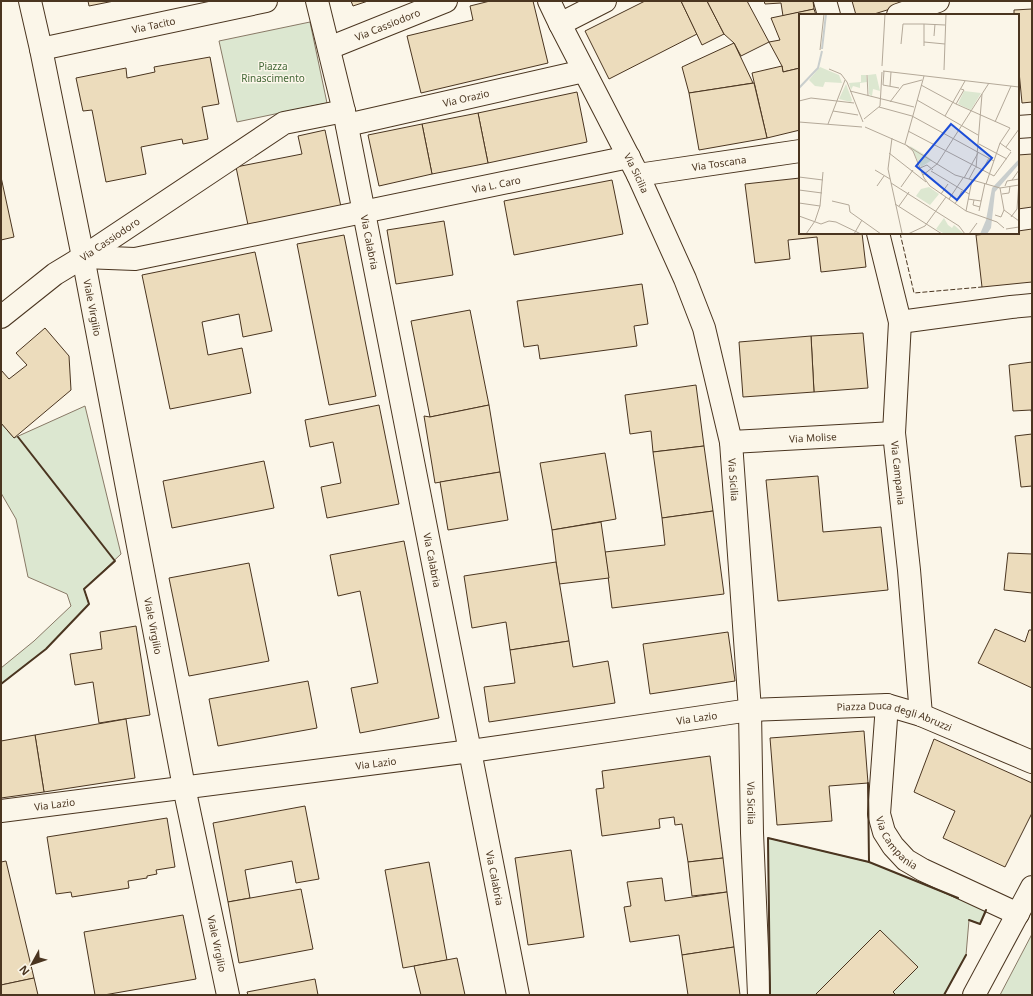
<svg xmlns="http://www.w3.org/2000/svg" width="1033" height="996" viewBox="0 0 1033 996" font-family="'Noto Sans',sans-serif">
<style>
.green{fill:#dce7d0;stroke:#887966}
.building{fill:#ecdcbc;stroke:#4a3520}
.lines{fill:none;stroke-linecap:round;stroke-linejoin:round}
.minor-casing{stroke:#4a3520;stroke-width:24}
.major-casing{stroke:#4a3520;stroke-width:24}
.minor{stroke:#fbf6e9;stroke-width:22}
.major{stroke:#fbf6e9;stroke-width:22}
.fence{stroke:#4a3520;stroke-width:1;stroke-dasharray:5 2;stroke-linecap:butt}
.wall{stroke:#4a3520;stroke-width:2}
.labels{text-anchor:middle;stroke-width:3;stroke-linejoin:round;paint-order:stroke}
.street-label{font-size:10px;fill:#4a3520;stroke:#fbf6e9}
.park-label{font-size:10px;fill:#436837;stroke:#fbf6e9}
.inset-river{fill:none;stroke:#c9cecd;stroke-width:2}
.inset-road{fill:none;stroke:#b4a999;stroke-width:1}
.view{fill:#1d4ed8;fill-opacity:0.15;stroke:#1d4ed8;stroke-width:2}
.inset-edge{fill:none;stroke:#4a3520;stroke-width:2}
</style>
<rect width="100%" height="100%" fill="#fbf6e9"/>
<!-- green -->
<g class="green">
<polygon points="310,22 327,103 237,122 219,41"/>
<polygon points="85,406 121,554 84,589 89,604 46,649 1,684 1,668 34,641 71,606 67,594 28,577 16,519 1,493 1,423 14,438"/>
<polygon points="768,838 869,862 987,910 980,924 969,920 966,955 944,995 770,995"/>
<polygon points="1032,934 1032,995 1000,995"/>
</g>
<!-- building -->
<g class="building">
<polygon points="88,1 114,1 89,6"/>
<polygon points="351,1 368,1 353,6"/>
<polygon points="490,1 533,1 548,63 421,93 407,36 473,20 470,6"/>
<polygon points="645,1 681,1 697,34 609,79 585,31"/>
<polygon points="681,1 707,1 724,34 702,45"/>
<polygon points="707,1 747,1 769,42 741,56 734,43 724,34"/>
<polygon points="764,1 813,1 814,9 783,16 781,3 765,4"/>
<polygon points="852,1 916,1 871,15 856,15"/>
<polygon points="814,9 816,15 800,15 800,68 783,72 782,66 769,42 780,40 771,18"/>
<polygon points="1032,9 1032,102 1022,103 1018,61 1018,15 1014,15 1014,10"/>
<polygon points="734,43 753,83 689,93 682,67"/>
<polygon points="210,57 219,104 202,107 208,139 183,144 182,139 141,147 146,174 106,182 92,110 83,111 76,78 126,68 127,78 155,72 154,67"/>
<polygon points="782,66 783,72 800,68 800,130 767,138 752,73"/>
<polygon points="754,83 767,138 699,150 689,93"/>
<polygon points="577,92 587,142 488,163 478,113"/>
<polygon points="478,113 488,163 432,174 422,124"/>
<polygon points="422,124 432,174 379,186 368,135"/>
<polygon points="325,130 341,207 248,225 236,167 302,154 298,136"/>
<polygon points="1032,154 1032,207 1018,209 1018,155"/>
<polygon points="1,177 14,237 1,240"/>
<polygon points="800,178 800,233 862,233 866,267 821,272 817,237 788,240 790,259 755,263 745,184"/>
<polygon points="612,180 623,234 514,255 504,201"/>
<polygon points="444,221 453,275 396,284 387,230"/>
<polygon points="1032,229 1032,282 982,287 976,235 998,233 1018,233 1018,231"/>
<polygon points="344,235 376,396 329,405 297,244"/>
<polygon points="255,252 272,331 243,337 239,314 202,322 208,355 242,348 251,393 170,409 142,275"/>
<polygon points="642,284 648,324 634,326 637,346 540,359 538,345 524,347 517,301"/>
<polygon points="470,310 489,405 430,417 411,321"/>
<polygon points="45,328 69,356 71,390 14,438 1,423 1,370 9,379 27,365 16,353"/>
<polygon points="863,333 868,388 814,392 811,336"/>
<polygon points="811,336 814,392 743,397 739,342"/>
<polygon points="1032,362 1032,415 1031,410 1013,411 1009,365"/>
<polygon points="696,385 704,446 653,452 651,431 630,434 625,395"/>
<polygon points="379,405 399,504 327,518 321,487 341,483 333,442 310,447 305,420"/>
<polygon points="489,405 500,472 435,483 424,416 430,417"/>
<polygon points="1032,434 1032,486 1021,487 1015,436"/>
<polygon points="704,446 713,511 662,518 653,452"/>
<polygon points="605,453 616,519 552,530 540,463"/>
<polygon points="264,461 274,508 172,528 163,481"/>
<polygon points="500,472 508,520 448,530 440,482"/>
<polygon points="818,476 823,532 881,527 888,590 778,601 766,480"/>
<polygon points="713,511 724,594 612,608 605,552 665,545 662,518"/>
<polygon points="601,522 609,578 559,584 552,530"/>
<polygon points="404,541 439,718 360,733 351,688 378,683 360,591 338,596 330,555"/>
<polygon points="1008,553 1032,554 1032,593 1004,590"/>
<polygon points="556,562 569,641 510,650 506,622 472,628 464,576"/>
<polygon points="249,563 269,661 189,676 169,578"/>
<polygon points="136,626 150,715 99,723 93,682 75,685 70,654 102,649 100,632"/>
<polygon points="995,629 1025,642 1029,630 1032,630 1032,688 978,663"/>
<polygon points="728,632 735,681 650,694 643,644"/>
<polygon points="569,641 573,667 608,661 615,703 489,722 484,687 515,683 510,650"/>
<polygon points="308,681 317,728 218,746 209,699"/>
<polygon points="126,719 135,778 44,792 35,735"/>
<polygon points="864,731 868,783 829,786 832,821 777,825 770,738"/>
<polygon points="35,735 44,792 1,798 1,741"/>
<polygon points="934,739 1032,783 1032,813 1005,867 943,838 955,811 914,792"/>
<polygon points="710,756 723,858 688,862 682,824 675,825 674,817 659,819 660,828 602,836 596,789 604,788 602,771"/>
<polygon points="305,806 319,879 296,883 292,861 245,870 250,898 228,902 213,823"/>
<polygon points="167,818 175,867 156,870 157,874 147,876 147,878 128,881 129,888 72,897 71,892 56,894 47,837"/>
<polygon points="571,850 584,937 528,945 515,858"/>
<polygon points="723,858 727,892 692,896 688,862"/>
<polygon points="6,861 34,978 1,985 1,862"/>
<polygon points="429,862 447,960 403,968 385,870"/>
<polygon points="662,878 665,901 727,892 734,947 682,955 679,935 630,942 624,907 631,906 627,882"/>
<polygon points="301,889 313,949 239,963 228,902"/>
<polygon points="183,915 196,979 104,995 95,995 84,932"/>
<polygon points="880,930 918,967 893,992 896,995 815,995"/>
<polygon points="734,947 740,995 688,995 682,955"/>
<polygon points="457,958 465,995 421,995 414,966"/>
<polygon points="34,978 38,995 1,995 1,985"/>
<polygon points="315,979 318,995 248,995 247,992"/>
</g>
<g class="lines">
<defs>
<g id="minor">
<path id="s1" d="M30 1 41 49 83 257 184 787 228 995"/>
<path id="s2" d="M317 1 344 111 518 995"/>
<path id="s3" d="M549 1 560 24 638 175 685 279 704 328 731 442 750 710 752 833 759 995"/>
<polyline points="825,1 829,15"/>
<polyline points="898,15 938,1"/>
<polyline points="560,24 605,1"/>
<path id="s4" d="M329 48 446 1"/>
<path id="s5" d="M41 49 266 1"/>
<path id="s6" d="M347 125 584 71"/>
<polyline points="1018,127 1032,126"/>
<path id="s7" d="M638 175 800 151"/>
<path id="s8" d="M878 233 900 322 894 433 909 570 921 715"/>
<path id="s9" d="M83 257 135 259 629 157"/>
<path id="s10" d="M1 317 55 274 83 257 284 123 344 111"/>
<polyline points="900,322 1011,307 1032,305"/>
<path id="s11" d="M731 442 894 433"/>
<path id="s12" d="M887 705 879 814 884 832 893 846 906 860 923 870 1018 914"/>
<path id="s13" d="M1 811 471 751 750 710 887 705 921 715 1032 762"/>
</g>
<polyline id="major" points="974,995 1032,887"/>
</defs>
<!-- minor casing -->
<use href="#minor" class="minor-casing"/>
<!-- major casing -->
<use href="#major" class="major-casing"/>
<!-- minor -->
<use href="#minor" class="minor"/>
<!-- major -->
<use href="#major" class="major"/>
<!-- fence -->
<polyline class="fence" points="900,233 914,293 982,287"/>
<!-- wall -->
<g class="wall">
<polyline points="1,684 46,649 89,604 84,589 115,561 18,437"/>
<polyline points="868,783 869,862"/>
<polyline points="969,920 980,924 986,910"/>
<polyline points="770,995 768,838 869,862 958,898"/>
<polyline points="944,995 966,955"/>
</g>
</g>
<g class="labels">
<!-- street labels -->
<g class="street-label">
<text dy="4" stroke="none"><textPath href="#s4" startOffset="63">Via Cassiodoro</textPath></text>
<text dy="4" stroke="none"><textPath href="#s5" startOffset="115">Via Tacito</textPath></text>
<text dy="4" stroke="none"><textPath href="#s6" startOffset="122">Via Orazio</textPath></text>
<text dy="4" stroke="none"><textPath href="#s7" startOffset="82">Via Toscana</textPath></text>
<text dy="4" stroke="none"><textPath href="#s3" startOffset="193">Via Sicilia</textPath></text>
<text dy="4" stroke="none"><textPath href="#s9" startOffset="421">Via L. Caro</textPath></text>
<text dy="4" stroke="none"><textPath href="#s10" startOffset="134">Via Cassiodoro</textPath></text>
<text dy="4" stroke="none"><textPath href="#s2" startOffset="247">Via Calabria</textPath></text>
<text dy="4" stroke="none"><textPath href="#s1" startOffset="313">Viale Virgilio</textPath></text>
<text dy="4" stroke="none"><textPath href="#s11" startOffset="82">Via Molise</textPath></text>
<text dy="4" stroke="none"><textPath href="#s8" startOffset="243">Via Campania</textPath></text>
<text dy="4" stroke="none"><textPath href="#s3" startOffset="517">Via Sicilia</textPath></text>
<text dy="4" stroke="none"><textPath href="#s2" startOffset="571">Via Calabria</textPath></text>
<text dy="4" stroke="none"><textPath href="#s1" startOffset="637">Viale Virgilio</textPath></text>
<text dy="4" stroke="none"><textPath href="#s13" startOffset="702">Via Lazio</textPath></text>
<text dy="4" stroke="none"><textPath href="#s13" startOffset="902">Piazza Duca degli Abruzzi</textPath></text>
<text dy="4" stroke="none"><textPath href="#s13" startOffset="378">Via Lazio</textPath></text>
<text dy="4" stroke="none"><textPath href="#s3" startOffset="841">Via Sicilia</textPath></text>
<text dy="4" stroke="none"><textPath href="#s13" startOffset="54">Via Lazio</textPath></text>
<text dy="4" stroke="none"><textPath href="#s12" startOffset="144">Via Campania</textPath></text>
<text dy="4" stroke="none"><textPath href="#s2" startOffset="895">Via Calabria</textPath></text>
<text dy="4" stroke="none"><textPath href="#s1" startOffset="961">Viale Virgilio</textPath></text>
</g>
<!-- park labels -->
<g class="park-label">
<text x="273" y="70">Piazza<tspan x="273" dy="12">Rinascimento</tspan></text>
</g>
</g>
<!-- overview -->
<g transform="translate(799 14)">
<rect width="220" height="220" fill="#fbf6e9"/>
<path d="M21 53 40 61 43 69 26 68 24 73 16 72 10 66ZM77 60 81 77 74 75 73 82 70 80 69 61ZM62 61H67L68 68 61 69V74L54 72 52 76 50 69 62 68ZM47 70 53 86 52 88 40 85ZM165 77 182 79 172 96 159 90ZM111 132 126 141 133 146 122 153ZM130 173 140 180 131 191 117 182 122 175ZM145 204 149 211 153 214 155 211 165 220 144 219 137 215Z" fill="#dce7d0"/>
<path d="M220 145V150L196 178 192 214 188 220H181L187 206 193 174Z" fill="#c9cecd"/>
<path class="inset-river" d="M23 35 27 0M0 74 19 54 23 37"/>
<path class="inset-road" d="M135 22 136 10M125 28 146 30M102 30 104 10H125M125 32V10L146 11M21 36 25 0M83 52 86 0M30 55 42 60 48 68 64 108M145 56 147 0M84 57 220 73M85 57 84 71 100 74M68 61 69 82M122 71 157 90 211 114 201 129 187 170M91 72 92 58M51 77 115 93M118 86 179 121M0 87 12 84 55 89M91 88 104 71 123 66M157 90 165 76 162 75M80 93 113 102 195 147M34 97 59 101M146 102 166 67M65 105 81 92 83 58M0 108 63 113M196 108 212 72M29 110 46 66M66 113 107 131 114 137 125 164 131 172 167 197 198 208 205 214M109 117 195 162 212 138M93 124 89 155 103 219M201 129 212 137M106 130 125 62M180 130 208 145M107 131 156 161 201 174M207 133 220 115M90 139 127 168M121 154 128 151 134 156M177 154 183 80M76 156 91 165M132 157 170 180M183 157 190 144M124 161 138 150 190 69M0 163 24 166M165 164 179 139M170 165 176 154M213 166 220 156M92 169 160 212 166 220M78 172 85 162M206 172 208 167 220 165M102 173 114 156M201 174 205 196 220 207M201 174 220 171M0 176 23 179M142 180 149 170M203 180 210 179 211 172M150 185 164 164M169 185 182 187M175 186 174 191 181 193M33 187 50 191 51 198 82 220M0 189 21 192M96 190 143 220M156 190 163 177M100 192 110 178M167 197 173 166M180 197 186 169M196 201 202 203 205 196M0 202 22 210 30 207 37 208 62 220M212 203 218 195 220 167M207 215 220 213M7 220 16 207 21 192 24 158M55 220 63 206M109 220 126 212 147 183M170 220 178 209"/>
<path class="view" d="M152 110 193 144 158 186 117 152Z"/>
<rect width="220" height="220" class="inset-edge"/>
</g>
<!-- border -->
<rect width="1033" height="996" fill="none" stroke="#4a3520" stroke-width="4"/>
<!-- north arrow -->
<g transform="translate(32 964) rotate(230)" stroke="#fbf6e9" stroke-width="3" paint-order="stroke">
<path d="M0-3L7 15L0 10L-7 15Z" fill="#4a3520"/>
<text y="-6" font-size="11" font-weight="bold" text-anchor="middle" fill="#4a3520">N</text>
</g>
</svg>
